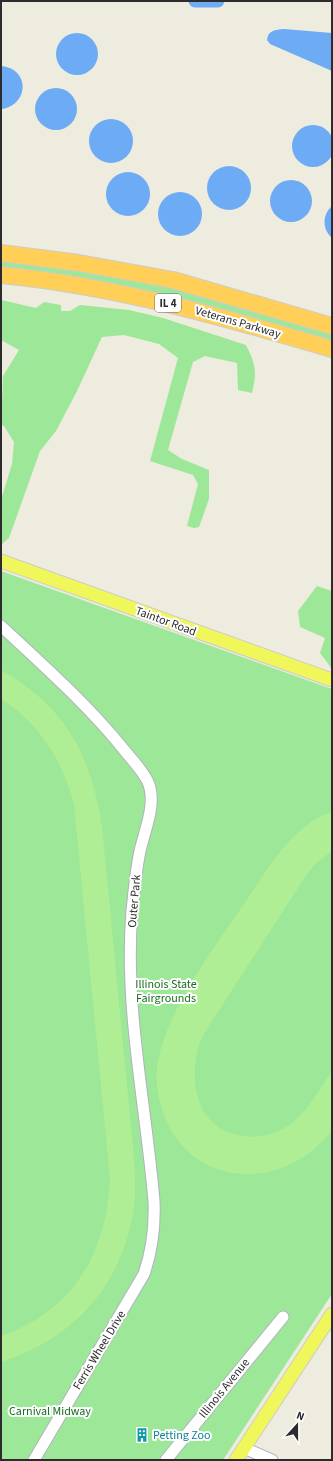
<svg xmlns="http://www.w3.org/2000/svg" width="333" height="1461" viewBox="0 0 333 1461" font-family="'Source Sans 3',sans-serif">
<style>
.green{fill:#9de798}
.pitch{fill:#afee94}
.water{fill:#6dabf4}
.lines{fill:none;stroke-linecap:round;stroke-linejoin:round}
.river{stroke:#6dabf4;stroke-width:13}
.minor-casing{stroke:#b2b2c0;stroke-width:13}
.major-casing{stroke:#ccc;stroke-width:15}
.highway-casing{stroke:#ccc;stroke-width:18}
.minor{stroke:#fff;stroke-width:11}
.major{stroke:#f0f75a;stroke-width:13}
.highway{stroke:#ffcf58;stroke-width:16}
.labels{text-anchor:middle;stroke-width:4;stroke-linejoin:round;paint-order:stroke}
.shield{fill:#fff;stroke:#6b6b6b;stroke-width:1}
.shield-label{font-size:11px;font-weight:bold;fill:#2c2c2c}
.street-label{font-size:12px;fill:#2c2c2c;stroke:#fff}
.park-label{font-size:12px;fill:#176d1d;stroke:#fff}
.culture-label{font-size:12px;fill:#0d838f;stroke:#fff;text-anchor:start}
</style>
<rect width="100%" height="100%" fill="#eeecde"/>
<!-- green -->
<g class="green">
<polygon points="1,259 158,283 332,332 332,343 1,269"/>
<path d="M1 300 36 308 44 302 61 305V311H70L80 305 129 310 163 318 246 345C256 365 257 371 252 393L238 390 237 363 205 356 193 362 168 450 182 459 209 470V499L199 527 194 528 187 526 198 484 193 475 150 461 178 358 159 344 124 335 102 337 77 391 56 431 40 451 9 538 1 545V500L12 464 14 442 4 426 1 425 3 376 19 350 1 340Z"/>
<polygon points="1,571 332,689 332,1294 223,1460 1,1460"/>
<polygon points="317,586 332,591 332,669 320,653 325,638 300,627 298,611"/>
</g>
<!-- pitch -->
<g class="pitch">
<path d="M1 670C66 707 91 755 102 827L133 1147C134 1163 136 1179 135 1195 129 1277 78 1338 1 1362V1336C73 1311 107 1253 110 1179L74 805C63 762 40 723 1 699Z"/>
<path d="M332 812V851L314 865 305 877C279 918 251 960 225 1001 215 1017 201 1034 197 1052 194 1069 193 1089 201 1106 214 1136 253 1144 281 1130 304 1119 318 1091 332 1071V1130C287 1191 193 1191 164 1115 159 1100 155 1084 157 1068 163 1015 214 948 244 904 267 871 291 825 332 812Z"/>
</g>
<!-- water -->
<g class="water">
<path d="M284 29 332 33V71L270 44 267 40C268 30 275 30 284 29Z"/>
<circle cx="77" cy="54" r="21"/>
<path d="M1 66C29 68 30 103 3 109L1 108Z"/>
<circle cx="56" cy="109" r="21"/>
<circle cx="111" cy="141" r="22"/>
<circle cx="313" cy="146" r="21"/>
<circle cx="229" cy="188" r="22"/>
<circle cx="128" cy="194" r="22"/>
<circle cx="291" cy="201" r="21"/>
<circle cx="180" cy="214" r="22"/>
<path d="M332 206V238C322 229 322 215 332 206Z"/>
</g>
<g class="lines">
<!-- river -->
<polyline class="river" points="195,1 218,1"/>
<defs>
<g id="minor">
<path d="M1 626C44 666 88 705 125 751 133 761 143 771 148 782 157 803 145 829 140 851 136 870 134 891 132 911 124 1008 146 1105 154 1201 155 1225 152 1251 144 1274L34 1460"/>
<polyline points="244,1448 272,1460"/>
<polyline points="166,1460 283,1317"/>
</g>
<g id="major">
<polyline points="1,561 332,680"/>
<polyline points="236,1460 332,1314"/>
</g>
<g id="highway">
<polyline points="1,253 79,263 173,280 332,326"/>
<path d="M1 275C115 286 223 317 332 349"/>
</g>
</defs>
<!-- minor casing -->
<use href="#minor" class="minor-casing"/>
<!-- major casing -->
<use href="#major" class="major-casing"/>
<!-- highway casing -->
<use href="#highway" class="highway-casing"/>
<!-- minor -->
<use href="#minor" class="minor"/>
<!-- major -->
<use href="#major" class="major"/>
<!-- highway -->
<use href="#highway" class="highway"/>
</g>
<!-- icons -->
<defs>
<symbol id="building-bare" viewBox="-9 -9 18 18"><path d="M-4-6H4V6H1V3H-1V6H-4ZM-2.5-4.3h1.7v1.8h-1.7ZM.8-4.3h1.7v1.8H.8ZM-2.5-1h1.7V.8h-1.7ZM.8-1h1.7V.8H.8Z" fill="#0f9aa8" stroke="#fff" stroke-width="2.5" paint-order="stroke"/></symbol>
</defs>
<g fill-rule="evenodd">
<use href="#building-bare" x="132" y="1425" width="20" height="20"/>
</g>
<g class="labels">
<!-- shield labels -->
<rect class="shield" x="155" y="294" width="26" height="18" rx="3"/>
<g class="shield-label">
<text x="168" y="307">IL 4</text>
</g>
<!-- street labels -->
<g class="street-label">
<text transform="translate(238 322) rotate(16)" y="4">Veterans Parkway</text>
<text transform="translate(166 621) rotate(20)" y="4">Taintor Road</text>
<text transform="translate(134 901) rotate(-85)" y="4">Outer Park</text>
<text transform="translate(99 1350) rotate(-59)" y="4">Ferris Wheel Drive</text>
<text transform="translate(224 1388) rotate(-51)" y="4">Illinois Avenue</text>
</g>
<!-- park labels -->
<g class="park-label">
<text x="166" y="988">Illinois State<tspan x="166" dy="14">Fairgrounds</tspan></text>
<text x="50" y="1415">Carnival Midway</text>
</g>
<!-- culture labels -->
<g class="culture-label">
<text x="153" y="1439">Petting Zoo</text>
</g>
</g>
<!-- border -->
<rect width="333" height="1461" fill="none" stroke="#2c2c2c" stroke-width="4"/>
<!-- north arrow -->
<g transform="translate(297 1425) rotate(21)" stroke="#ffffff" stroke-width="3" paint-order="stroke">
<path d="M0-3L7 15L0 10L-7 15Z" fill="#2c2c2c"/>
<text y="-6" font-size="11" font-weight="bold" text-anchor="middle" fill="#2c2c2c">N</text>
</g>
</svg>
